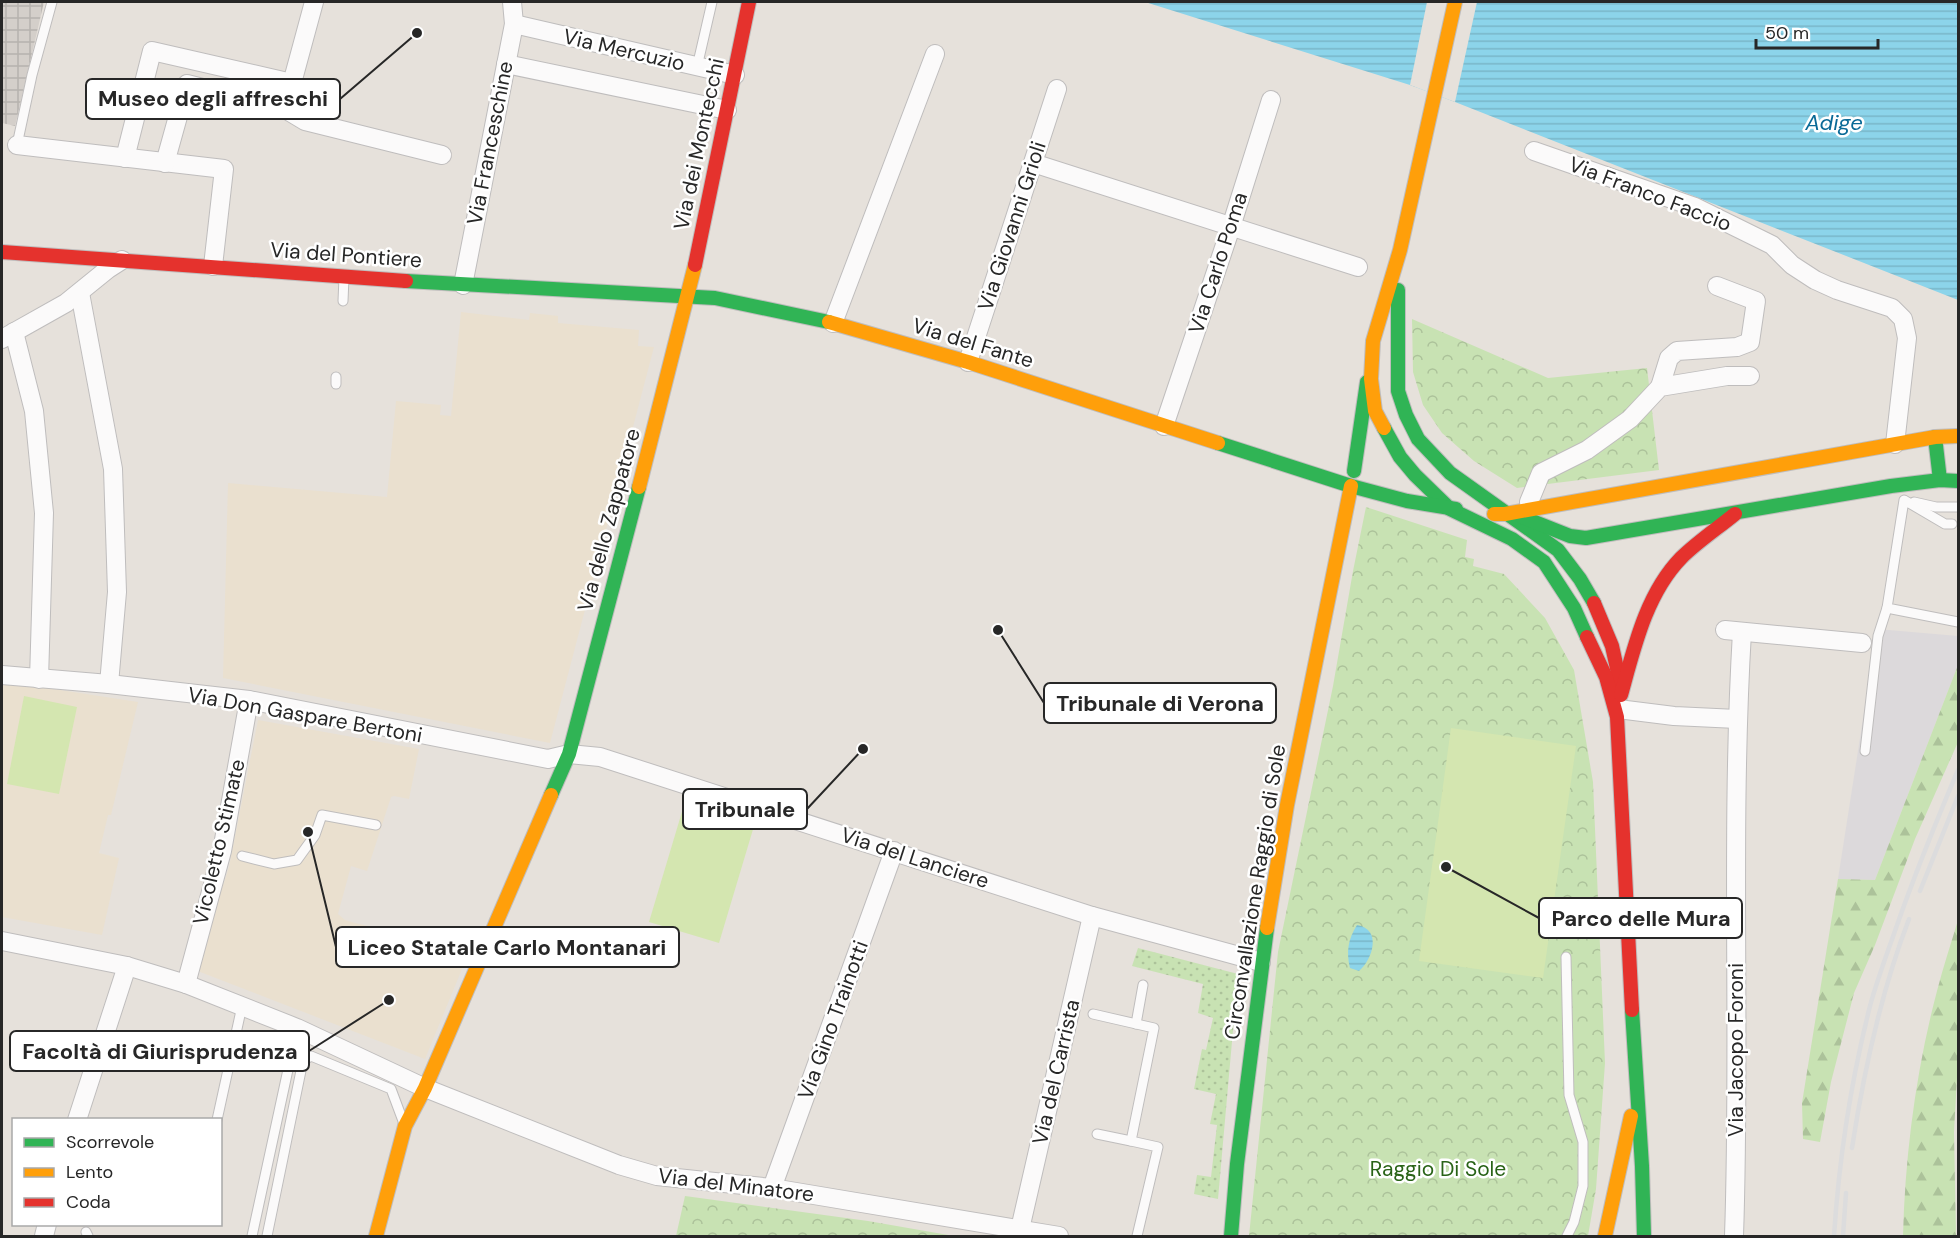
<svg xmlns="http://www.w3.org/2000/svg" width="1960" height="1238" viewBox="0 0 1960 1238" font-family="'DM Sans',sans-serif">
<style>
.industrial{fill:#dcd9db}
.education{fill:#eae0cf}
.grass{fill:url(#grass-dots)}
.forest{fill:url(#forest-firs)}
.park{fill:url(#park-crowns)}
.pitch{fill:#d4e6b0}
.plaza{fill:url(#plaza-grid)}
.water{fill:url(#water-rules)}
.pier{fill:#e6e1db}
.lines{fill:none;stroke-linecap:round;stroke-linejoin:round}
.lane-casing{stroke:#bfbdbd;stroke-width:11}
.street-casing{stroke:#bfbdbd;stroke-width:20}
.fast-casing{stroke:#bfbdbd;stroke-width:16}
.slow-casing{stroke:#bfbdbd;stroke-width:16}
.jam-casing{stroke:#bfbdbd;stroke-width:16}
.lane{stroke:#fbfafa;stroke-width:9}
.street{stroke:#fbfafa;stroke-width:18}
.fast{stroke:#30b455;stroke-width:14}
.slow{stroke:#ff9f0a;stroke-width:14}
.jam{stroke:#e5322d;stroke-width:14}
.rail{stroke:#dcdcdd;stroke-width:4.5}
.labels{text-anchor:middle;stroke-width:5;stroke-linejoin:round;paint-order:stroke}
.street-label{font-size:21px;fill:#272727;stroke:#fff}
.park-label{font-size:21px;fill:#296317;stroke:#fff}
.water-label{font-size:22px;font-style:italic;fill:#0a6a97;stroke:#fff}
.leader{fill:none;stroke:#272727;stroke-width:2}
.callout-dot{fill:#272727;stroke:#fff;stroke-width:2}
.callout{fill:#fff;stroke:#272727;stroke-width:2}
.callout-label{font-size:22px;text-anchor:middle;font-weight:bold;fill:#272727}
</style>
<defs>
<pattern id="grass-dots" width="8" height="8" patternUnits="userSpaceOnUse" patternTransform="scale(1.5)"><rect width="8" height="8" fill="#c8e2b3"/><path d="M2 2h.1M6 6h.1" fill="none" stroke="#acc29a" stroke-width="1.8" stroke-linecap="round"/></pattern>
<pattern id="forest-firs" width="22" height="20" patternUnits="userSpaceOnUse" patternTransform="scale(1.5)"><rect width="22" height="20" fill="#c8e2b3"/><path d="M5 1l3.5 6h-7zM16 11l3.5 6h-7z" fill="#acc29a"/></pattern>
<pattern id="park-crowns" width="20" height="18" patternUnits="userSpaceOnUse" patternTransform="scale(1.5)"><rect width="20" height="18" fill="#c8e2b3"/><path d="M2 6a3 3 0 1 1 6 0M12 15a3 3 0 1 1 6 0" fill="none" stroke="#acc29a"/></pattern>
<pattern id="plaza-grid" width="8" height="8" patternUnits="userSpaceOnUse" patternTransform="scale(1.5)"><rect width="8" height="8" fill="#d4cfca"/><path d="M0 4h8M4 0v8" fill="none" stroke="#b6b2ae"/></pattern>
<pattern id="water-rules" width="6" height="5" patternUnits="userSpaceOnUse" patternTransform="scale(1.5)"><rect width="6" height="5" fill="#8cd4ea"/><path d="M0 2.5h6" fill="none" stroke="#79b6c9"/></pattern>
</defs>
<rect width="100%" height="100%" fill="#e6e1db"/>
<!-- industrial -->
<polygon class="industrial" points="1877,629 1958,636 1958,665 1875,880 1838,879"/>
<!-- education -->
<g class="education">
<polygon points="461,312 529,320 530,313 558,316 558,323 639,330 638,346 654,347 550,743 223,678 228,483 387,497 396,401 441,405 440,415 451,416"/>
<polygon points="2,681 138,702 111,815 108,815 99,853 119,858 102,935 2,917"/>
<polygon points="258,720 419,749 409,799 394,796 391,797 367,871 351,866 338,914 345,920 355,923 448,945 469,952 425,1059 195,970 229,867"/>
</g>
<!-- grass -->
<polygon class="grass" points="1138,948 1238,974 1218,1199 1194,1194 1197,1175 1211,1177 1217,1125 1210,1124 1216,1094 1194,1089 1202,1049 1206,1050 1213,1018 1198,1013 1203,984 1132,966"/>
<!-- forest -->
<g class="forest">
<polygon points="1958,665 1958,742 1915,839 1875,945 1854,993 1831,1082 1820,1142 1803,1139 1802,1103 1838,879 1875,880"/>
<path d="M1958 920V1059L1954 1132 1956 1236H1903C1905 1155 1916 1070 1937 991 1943 967 1951 944 1958 920Z"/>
</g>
<!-- park -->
<g class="park">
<polygon points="1412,319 1548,378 1647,368 1659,470 1517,488 1474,461 1442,433 1423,405 1413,372"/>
<polygon points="1366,507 1467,540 1465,557 1474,559 1473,566 1504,574 1545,618 1574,670 1593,782 1605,1063 1596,1189 1588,1236 1249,1236 1278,952 1333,686 1353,571"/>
<polygon points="685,1196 868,1221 954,1236 676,1236"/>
</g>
<!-- pitch -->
<g class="pitch">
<polygon points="24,696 77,707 59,794 7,784"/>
<polygon points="1451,728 1576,746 1543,978 1419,961"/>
<polygon points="684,805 754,826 719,943 649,922"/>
</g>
<!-- plaza -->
<polygon class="plaza" points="2,2 44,2 15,126 2,123"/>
<!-- water -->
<g class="water">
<polygon points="1145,2 1958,2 1958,300 1455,102 1410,85"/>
<path d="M1357 925C1382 929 1373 959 1359 971L1350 968C1346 952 1348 939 1357 925Z"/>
</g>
<!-- pier -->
<polygon class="pier" points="1427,2 1477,2 1455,102 1410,85"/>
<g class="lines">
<defs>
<g id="lane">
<polyline points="697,67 712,2"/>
<polyline points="17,145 32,75 52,2"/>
<polyline points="343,301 344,277"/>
<polyline points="336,384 336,377"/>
<polyline points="1914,502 1936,507 1958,507"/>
<polyline points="1952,524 1945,524 1904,500 1887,608 1958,622"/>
<polyline points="1865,751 1878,636 1887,608"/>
<polyline points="242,856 274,864 297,860 315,835 322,815 376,825"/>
<polyline points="1566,957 1569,1095 1583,1142 1583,1186 1574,1222 1567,1236"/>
<polyline points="1093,1014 1154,1028 1131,1141 1158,1147 1137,1236"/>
<polyline points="1136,1024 1143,985"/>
<polyline points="217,1120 242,1006"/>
<polyline points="1097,1134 1131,1141"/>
<polyline points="86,1232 88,1236"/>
<polyline points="252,1236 297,1028"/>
<polyline points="267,1236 303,1061 311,1056 391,1089 403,1121"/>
</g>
<g id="street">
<polyline points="514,24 735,75"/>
<polyline points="506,64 727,110"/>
<polyline points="285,109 305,121 442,155"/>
<polyline points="17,145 224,169 213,266"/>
<polyline points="1534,151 1695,207 1772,245 1792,265 1815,280 1837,290 1892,308 1903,319 1907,338 1895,444"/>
<polyline points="125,158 152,51 292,83"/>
<polyline points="165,163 187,84 285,109 314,2"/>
<polyline points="1033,163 1358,267"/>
<polyline points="463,285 514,24 512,2"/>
<polyline points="80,293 113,469 117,592 109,684"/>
<polyline points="833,323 935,54"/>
<polyline points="14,332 34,411 44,513 39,679"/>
<polyline points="2,339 66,303 108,269 122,260"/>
<polyline points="968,362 1057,89"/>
<polyline points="1660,387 1669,358 1677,351 1737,347 1750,342 1756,301 1717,286"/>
<polyline points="1164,426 1231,227 1271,100"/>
<polyline points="1529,502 1541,473 1587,450 1630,419 1660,387 1727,376 1750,376"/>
<polyline points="1725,630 1862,643"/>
<polyline points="2,675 109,684 249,700 548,759 569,754 600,757 1092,916 1261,962"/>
<polyline points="1618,709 1674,716 1737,719"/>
<polyline points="2,941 127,966 186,984 297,1028 425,1088 619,1165 657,1176 772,1188 1059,1236"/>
<polyline points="186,984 222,851 249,700"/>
<polyline points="77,1120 127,966"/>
<polyline points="772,1188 894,851"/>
<polyline points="1020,1229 1092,916"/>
<polyline points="44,1236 47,1224"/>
<path d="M1734 1236C1741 1035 1730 833 1742 632"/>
</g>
<g id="fast">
<polyline points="406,281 715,298 829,322"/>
<polyline points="1398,290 1398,391 1406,415 1418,439 1450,473 1558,550 1580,579 1594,603"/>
<polyline points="1384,428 1400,457 1415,475 1450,509 1512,539 1544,562 1574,608 1587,637"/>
<polyline points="1935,437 1940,480"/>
<polyline points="1218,443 1351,486 1407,501 1456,509"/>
<polyline points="1354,471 1367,382"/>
<polyline points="1522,517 1570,536 1586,538 1891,486 1940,480 1958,481"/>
<polyline points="551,795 569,754 639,487"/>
<polyline points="1632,1010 1642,1166 1644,1236"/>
<polyline points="1231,1236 1237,1164 1267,928"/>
</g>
<g id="slow">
<polyline points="829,322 968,362 1218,443"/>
<polyline points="1384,428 1375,411 1371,379 1373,341 1400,250 1455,2"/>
<polyline points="639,487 695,265"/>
<polyline points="1494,514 1505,514 1935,437 1958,436"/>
<polyline points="1267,928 1287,805 1351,486"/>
<polyline points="376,1236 405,1126 425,1088 551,795"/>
<polyline points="1605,1236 1631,1116"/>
</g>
<g id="jam">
<polyline points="2,252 406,281"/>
<polyline points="695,265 749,2"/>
<polyline points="1594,603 1612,646 1620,682"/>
<polyline points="1587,637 1606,677 1617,717 1632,1010"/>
<path d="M1621 695C1634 648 1646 594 1681 558 1697 542 1718 528 1735 514"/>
</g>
</defs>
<!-- lane casing -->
<use href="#lane" class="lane-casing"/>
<!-- street casing -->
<use href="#street" class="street-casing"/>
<!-- fast casing -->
<use href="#fast" class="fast-casing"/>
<!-- slow casing -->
<use href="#slow" class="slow-casing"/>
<!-- jam casing -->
<use href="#jam" class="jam-casing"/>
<!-- lane -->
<use href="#lane" class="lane"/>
<!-- street -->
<use href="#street" class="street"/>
<!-- fast -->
<use href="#fast" class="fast"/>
<!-- slow -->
<use href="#slow" class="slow"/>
<!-- jam -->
<use href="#jam" class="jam"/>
<!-- rail -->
<g class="rail">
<polyline points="1920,891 1958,796"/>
<path d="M1852 1148C1864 1070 1881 992 1909 919"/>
<path d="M1834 1236C1839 1159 1851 1081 1870 1006 1877 980 1887 954 1896 928 1915 874 1936 822 1958 770"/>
<polyline points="1843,1236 1846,1193"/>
</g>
</g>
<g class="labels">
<!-- street labels -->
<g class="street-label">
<text transform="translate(624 50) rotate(13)" y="7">Via Mercuzio</text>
<text transform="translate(490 143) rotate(-79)" y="7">Via Franceschine</text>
<text transform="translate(699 144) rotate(-78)" y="7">Via dei Montecchi</text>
<text transform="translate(1650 194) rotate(21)" y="7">Via Franco Faccio</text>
<text transform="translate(1012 226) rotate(-72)" y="7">Via Giovanni Grioli</text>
<text transform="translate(346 255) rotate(4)" y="7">Via del Pontiere</text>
<text transform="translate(1218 263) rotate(-72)" y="7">Via Carlo Poma</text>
<text transform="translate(973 343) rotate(17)" y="7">Via del Fante</text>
<text transform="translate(609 520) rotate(-75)" y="7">Via dello Zappatore</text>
<text transform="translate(305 715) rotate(10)" y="7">Via Don Gaspare Bertoni</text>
<text transform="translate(219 842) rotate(-77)" y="7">Vicoletto Stimate</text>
<text transform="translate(915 858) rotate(18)" y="7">Via del Lanciere</text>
<text transform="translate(1255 892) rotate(-81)" y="7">Circonvallazione Raggio di Sole</text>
<text transform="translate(833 1020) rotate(-70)" y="7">Via Gino Trainotti</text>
<text transform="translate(1736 1050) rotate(-90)" y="7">Via Jacopo Foroni</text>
<text transform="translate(1056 1072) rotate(-77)" y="7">Via del Carrista</text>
<text transform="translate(736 1185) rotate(7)" y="7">Via del Minatore</text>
</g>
<!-- park labels -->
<g class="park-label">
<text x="1438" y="1176">Raggio Di Sole</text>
</g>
<!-- water labels -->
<g class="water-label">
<text x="1834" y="130">Adige</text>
</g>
</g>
<!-- callouts -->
<path class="leader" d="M417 33L340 99M998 630L1044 703M863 749L807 809M1446 867L1539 918M308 832L336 947M389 1000L309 1051"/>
<g class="callout-dot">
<circle cx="417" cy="33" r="6"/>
<circle cx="998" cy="630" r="6"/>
<circle cx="863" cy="749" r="6"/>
<circle cx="1446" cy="867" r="6"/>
<circle cx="308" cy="832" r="6"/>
<circle cx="389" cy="1000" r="6"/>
</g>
<g class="callout">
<rect x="86" y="79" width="254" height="40" rx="6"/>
<rect x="1044" y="683" width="232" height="40" rx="6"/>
<rect x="683" y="789" width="124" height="40" rx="6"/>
<rect x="1539" y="898" width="203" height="40" rx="6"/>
<rect x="336" y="927" width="343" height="40" rx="6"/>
<rect x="10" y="1031" width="299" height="40" rx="6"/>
</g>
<g class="callout-label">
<text x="213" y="106">Museo degli affreschi</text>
<text x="1160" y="711">Tribunale di Verona</text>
<text x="745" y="817">Tribunale</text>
<text x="1641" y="926">Parco delle Mura</text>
<text x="507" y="955">Liceo Statale Carlo Montanari</text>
<text x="160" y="1059">Facoltà di Giurisprudenza</text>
</g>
<!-- border -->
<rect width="1960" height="1238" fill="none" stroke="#272727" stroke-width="6"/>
<!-- legend -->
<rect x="12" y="1118" width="210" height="108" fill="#ffffff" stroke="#a9a9a9" stroke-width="1.5"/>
<rect x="24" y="1138" width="30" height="9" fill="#30b455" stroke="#a9a9a9" stroke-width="1.5"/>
<text x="66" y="1148" font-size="18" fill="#272727">Scorrevole</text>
<rect x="24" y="1168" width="30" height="9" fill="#ff9f0a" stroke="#a9a9a9" stroke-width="1.5"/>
<text x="66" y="1178" font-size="18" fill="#272727">Lento</text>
<rect x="24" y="1198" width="30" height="9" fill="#e5322d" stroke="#a9a9a9" stroke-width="1.5"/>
<text x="66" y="1208" font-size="18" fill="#272727">Coda</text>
<!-- scale -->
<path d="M1756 39v9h122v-9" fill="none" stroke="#272727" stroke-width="3"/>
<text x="1765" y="39" font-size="18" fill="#272727" stroke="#ffffff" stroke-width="4.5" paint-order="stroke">50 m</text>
</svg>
